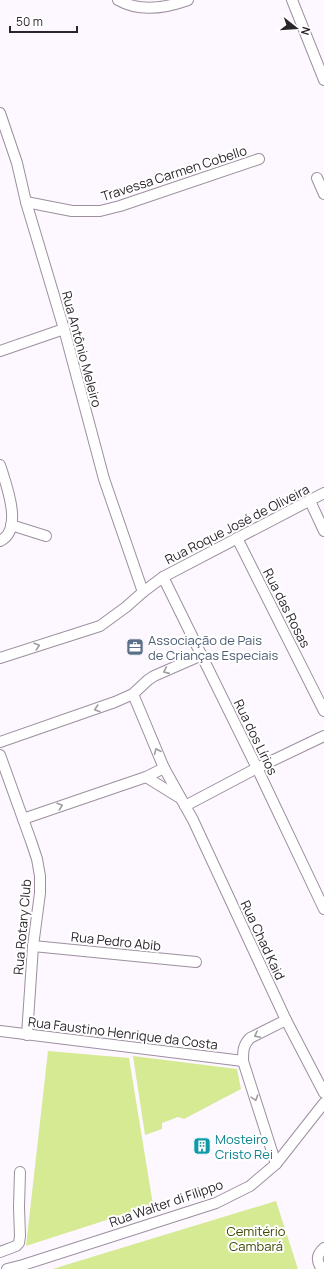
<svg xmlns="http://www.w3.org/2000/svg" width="324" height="1269" viewBox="0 0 324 1269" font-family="Manrope,sans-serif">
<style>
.green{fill:#d5ea93}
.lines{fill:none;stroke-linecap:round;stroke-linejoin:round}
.street-casing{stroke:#9d8f9f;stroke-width:12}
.street{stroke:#fff;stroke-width:10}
.oneway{stroke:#9f9da0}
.labels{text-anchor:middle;stroke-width:4;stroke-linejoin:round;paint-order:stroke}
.street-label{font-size:13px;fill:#2a252b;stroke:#fff}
.service-label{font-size:13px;fill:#4e5e75;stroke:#fff;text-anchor:start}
.culture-label{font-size:13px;fill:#0d838f;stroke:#fff;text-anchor:start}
.park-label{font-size:13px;fill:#3c4800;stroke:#fff}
</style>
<rect width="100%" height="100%" fill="#fdf7ff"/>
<!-- green -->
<g class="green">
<polygon points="48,1051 129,1058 153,1205 26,1246"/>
<polygon points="133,1056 237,1069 241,1089 184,1119 178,1117 162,1123 162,1129 145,1135"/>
<polygon points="276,1201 298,1269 53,1269 59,1267"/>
</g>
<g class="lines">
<defs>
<g id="street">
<path d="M118 0C139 12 166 8 188 0"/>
<polyline points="292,0 324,80"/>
<polyline points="0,113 17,163 26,202 64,329 104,479 143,592"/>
<polyline points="317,178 324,194"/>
<polyline points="26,202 72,211 100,211 120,206 259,159"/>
<polyline points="0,351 64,329"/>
<path d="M0 465C6 484 24 530 0 541"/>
<polyline points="310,501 324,531"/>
<polyline points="11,525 46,536"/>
<polyline points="237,538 324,711"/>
<polyline points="163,577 257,768 324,909"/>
<polyline points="0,658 100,626 126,607 143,592 163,577 324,493"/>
<polyline points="133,694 164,768 193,820 286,1020 324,1093"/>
<polyline points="0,742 115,702 133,694 148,680 154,676 202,655"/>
<polyline points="0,755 31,841 37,859 40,876 40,893 33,946 27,1035"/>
<polyline points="146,777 180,798"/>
<polyline points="185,806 257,768 324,736"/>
<polyline points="23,819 146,777 164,768"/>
<polyline points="33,946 196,962"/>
<polyline points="0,1031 243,1061"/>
<path d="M276 1164 243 1061C243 1051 243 1045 250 1038L286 1020"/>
<polyline points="0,1252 16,1246 19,1243 20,1236 19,1207 20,1172"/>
<polyline points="7,1269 23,1265 216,1203 250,1186 276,1164 324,1103"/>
<path d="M322 1269C316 1261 316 1255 324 1248"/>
</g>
</defs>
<!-- street casing -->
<use href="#street" class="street-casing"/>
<!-- street -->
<use href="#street" class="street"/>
</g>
<!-- one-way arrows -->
<defs><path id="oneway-chevron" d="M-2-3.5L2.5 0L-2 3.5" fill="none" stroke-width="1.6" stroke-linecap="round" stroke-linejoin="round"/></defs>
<g class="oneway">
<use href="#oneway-chevron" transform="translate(37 646) rotate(-18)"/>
<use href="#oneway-chevron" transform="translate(166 671) rotate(156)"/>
<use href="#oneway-chevron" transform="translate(97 709) rotate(161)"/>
<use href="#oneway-chevron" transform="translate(157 751) rotate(-113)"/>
<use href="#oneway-chevron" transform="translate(60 806) rotate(-19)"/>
<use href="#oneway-chevron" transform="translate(257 1035) rotate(153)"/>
<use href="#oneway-chevron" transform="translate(255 1098) rotate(72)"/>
</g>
<!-- icons -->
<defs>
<symbol id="office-square" viewBox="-11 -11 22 22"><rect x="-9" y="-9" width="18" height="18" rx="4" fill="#5c6f8a" stroke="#fff"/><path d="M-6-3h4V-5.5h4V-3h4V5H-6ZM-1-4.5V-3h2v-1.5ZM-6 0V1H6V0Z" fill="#fff"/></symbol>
<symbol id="building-square" viewBox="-11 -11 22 22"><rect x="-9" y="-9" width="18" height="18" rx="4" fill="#0f9aa8" stroke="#fff"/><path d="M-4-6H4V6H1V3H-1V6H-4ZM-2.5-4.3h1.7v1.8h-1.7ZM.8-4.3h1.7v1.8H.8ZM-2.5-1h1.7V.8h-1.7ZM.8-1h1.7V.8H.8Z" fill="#fff"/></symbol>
</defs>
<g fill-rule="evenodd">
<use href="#office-square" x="125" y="637" width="20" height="20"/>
<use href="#building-square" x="192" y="1136" width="20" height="20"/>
</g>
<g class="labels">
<!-- street labels -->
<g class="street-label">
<text transform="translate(174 173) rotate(-18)" y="5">Travessa Carmen Cobello</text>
<text transform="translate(82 349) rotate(75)" y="5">Rua Antônio Meleiro</text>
<text transform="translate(237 524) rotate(-27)" y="5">Rua Roque José de Oliveira</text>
<text transform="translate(287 608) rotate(63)" y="5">Rua das Rosas</text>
<text transform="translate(256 737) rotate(64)" y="5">Rua dos Lírios</text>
<text transform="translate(22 927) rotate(-85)" y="5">Rua Rotary Club</text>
<text transform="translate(263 940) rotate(65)" y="5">Rua Chad Kaid</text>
<text transform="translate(116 941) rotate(6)" y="5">Rua Pedro Abib</text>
<text transform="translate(123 1033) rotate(7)" y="5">Rua Faustino Henrique da Costa</text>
<text transform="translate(166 1203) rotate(-19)" y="5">Rua Walter di Filippo</text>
</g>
<!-- service labels -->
<g class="service-label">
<text x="148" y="645">Associação de Pais<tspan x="148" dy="15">de Crianças Especiais</tspan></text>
</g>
<!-- culture labels -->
<g class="culture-label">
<text x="215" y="1144">Mosteiro<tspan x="215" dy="15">Cristo Rei</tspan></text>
</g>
<!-- park labels -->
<g class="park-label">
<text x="256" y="1236">Cemitério<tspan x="256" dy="15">Cambará</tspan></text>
</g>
</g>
<!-- north arrow -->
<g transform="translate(296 28) rotate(107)" stroke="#ffffff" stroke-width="3" paint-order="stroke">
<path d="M0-3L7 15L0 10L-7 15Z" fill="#2a252b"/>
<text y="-6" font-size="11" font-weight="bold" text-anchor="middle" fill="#2a252b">N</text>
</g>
<!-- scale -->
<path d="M10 26v6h67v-6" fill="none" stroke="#2a252b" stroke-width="2"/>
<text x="16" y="26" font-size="12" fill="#2a252b" stroke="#ffffff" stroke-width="3" paint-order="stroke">50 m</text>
</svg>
